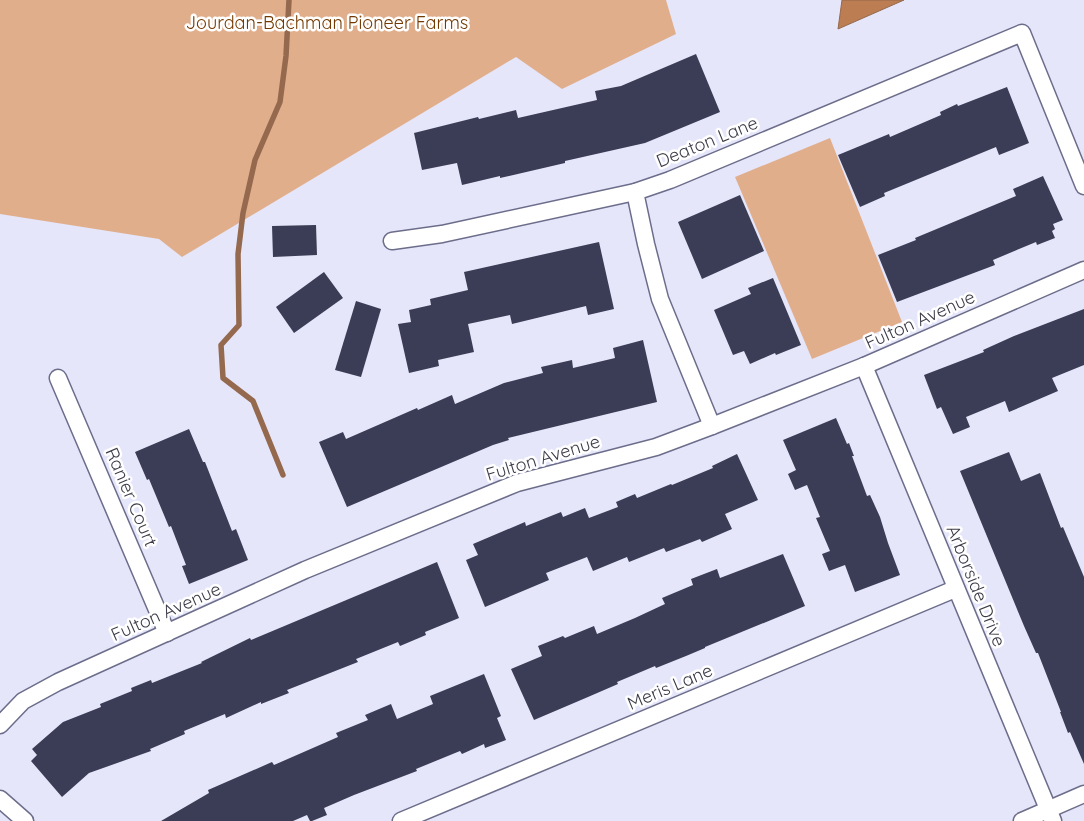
<svg xmlns="http://www.w3.org/2000/svg" width="1084" height="821" viewBox="0 0 1084 821" font-family="Quicksand,sans-serif">
<style>
.green{fill:#e1ae8c}
.water{fill:#bb7d51;stroke:#95694e}
.lines{fill:none;stroke-linecap:round;stroke-linejoin:round}
.stream{stroke:#95694e;stroke-width:5.5}
.building{fill:#3b3c56}
.minor-casing{stroke:#6c6d8a;stroke-width:19}
.minor{stroke:#fff;stroke-width:16}
.labels{text-anchor:middle;stroke-width:5;stroke-linejoin:round;paint-order:stroke}
.park-label{font-size:18px;fill:#733900;stroke:#fff}
.street-label{font-size:18px;fill:#3b3b48;stroke:#fff}
</style>
<rect width="100%" height="100%" fill="#e5e6fa"/>
<!-- green -->
<g class="green">
<polygon points="0,0 666,0 676,34 562,89 516,57 182,257 159,239 0,214"/>
<polygon points="830,138 902,322 812,359 735,177"/>
</g>
<!-- water -->
<polygon class="water" points="842,0 904,0 838,29"/>
<g class="lines">
<!-- stream -->
<polyline class="stream" points="283,475 253,401 223,378 221,345 239,325 238,254 243,213 255,160 280,102 286,56 289,0"/>
</g>
<!-- building -->
<g class="building">
<polygon points="696,54 720,112 645,143 565,161 565,163 500,178 500,176 462,185 457,163 422,170 414,133 478,117 479,119 516,110 518,118 597,100 595,91 621,86"/>
<polygon points="1007,87 1029,143 999,155 996,147 884,193 885,196 860,207 838,155 889,134 890,137 941,115 940,112 957,104 958,106"/>
<polygon points="1043,176 1063,220 1053,224 1055,229 1052,231 1055,238 1037,245 1036,242 993,260 995,265 897,302 878,255 916,240 915,238 1016,196 1013,189"/>
<polygon points="740,195 764,251 702,279 678,222"/>
<polygon points="316,225 317,255 273,257 272,226"/>
<polygon points="599,242 614,309 588,315 586,306 512,324 510,315 468,324 474,352 438,360 439,366 409,373 398,324 411,322 409,310 431,305 430,299 468,290 464,272"/>
<polygon points="324,272 343,298 294,333 276,307"/>
<polygon points="773,278 801,345 776,355 775,353 750,364 744,351 733,355 714,310 751,294 748,288"/>
<polygon points="356,301 381,309 361,377 335,370"/>
<polygon points="1084,309 1084,365 1052,378 1058,391 1009,412 1005,401 966,417 970,427 953,434 941,407 937,409 924,375 984,352 983,350 1014,336"/>
<polygon points="643,340 657,402 508,438 509,440 493,445 347,507 319,442 343,432 346,439 417,408 418,410 452,395 455,404 504,383 543,373 541,367 572,360 573,368 615,358 613,348"/>
<polygon points="836,418 847,444 849,443 854,456 852,456 867,496 870,495 880,517 888,543 900,575 855,592 845,565 829,571 822,554 830,551 816,518 820,517 807,485 795,490 788,474 796,470 783,440"/>
<polygon points="189,429 203,462 205,462 232,531 236,529 248,560 189,584 182,566 186,565 171,526 169,527 149,479 147,480 135,452"/>
<polygon points="1009,452 1021,481 1040,473 1061,528 1063,527 1084,577 1084,764 1070,732 1068,733 1060,712 1061,712 1038,653 1036,653 1024,626 960,471"/>
<polygon points="737,454 758,500 725,514 732,529 702,542 700,539 666,552 664,548 629,562 627,557 593,571 587,557 546,573 549,580 485,607 466,560 478,555 473,544 525,522 526,526 561,512 563,517 585,508 589,518 618,507 616,502 635,494 637,498 671,484 672,485 713,468 712,466"/>
<polygon points="783,554 805,606 705,647 705,648 686,656 656,668 655,666 617,682 618,684 588,697 534,720 511,669 542,656 538,646 563,636 565,638 594,626 597,634 635,618 665,604 662,598 693,585 691,579 717,569 720,578"/>
<polygon points="437,562 459,618 425,632 426,635 400,646 398,642 356,659 358,662 287,690 289,693 261,704 261,702 226,718 225,714 184,731 185,734 150,749 151,751 89,773 62,797 31,761 37,755 32,749 63,722 101,707 100,704 132,691 131,688 151,680 152,683 202,663 201,662 250,638 251,640"/>
<polygon points="484,674 501,716 497,718 506,740 485,748 484,744 462,754 460,751 416,769 417,771 354,795 324,808 327,815 312,821 310,821 307,815 293,821 161,821 209,793 208,790 272,762 274,765 338,737 336,733 368,720 365,715 391,704 397,719 433,704 430,696"/>
</g>
<g class="lines">
<defs>
<g id="minor">
<polyline points="635,192 646,244 660,299 712,426"/>
<polyline points="392,241 442,234 635,192 670,180 1022,33 1084,186"/>
<polyline points="864,366 1053,821"/>
<polyline points="58,378 167,633"/>
<polyline points="0,725 23,701 58,682 305,570 517,483 656,447 712,426 864,366 1084,270"/>
<polyline points="0,799 25,821"/>
<polyline points="401,821 955,589"/>
<polyline points="1022,821 1084,794"/>
</g>
</defs>
<!-- minor casing -->
<use href="#minor" class="minor-casing"/>
<!-- minor -->
<use href="#minor" class="minor"/>
</g>
<g class="labels">
<!-- park labels -->
<g class="park-label">
<text x="327" y="29">Jourdan-Bachman Pioneer Farms</text>
</g>
<!-- street labels -->
<g class="street-label">
<text transform="translate(707 142) rotate(-22)" y="6">Deaton Lane</text>
<text transform="translate(920 320) rotate(-24)" y="6">Fulton Avenue</text>
<text transform="translate(543 458) rotate(-17)" y="6">Fulton Avenue</text>
<text transform="translate(131 497) rotate(67)" y="6">Ranier Court</text>
<text transform="translate(976 586) rotate(68)" y="6">Arborside Drive</text>
<text transform="translate(166 612) rotate(-24)" y="6">Fulton Avenue</text>
<text transform="translate(670 687) rotate(-23)" y="6">Meris Lane</text>
</g>
</g>
</svg>
